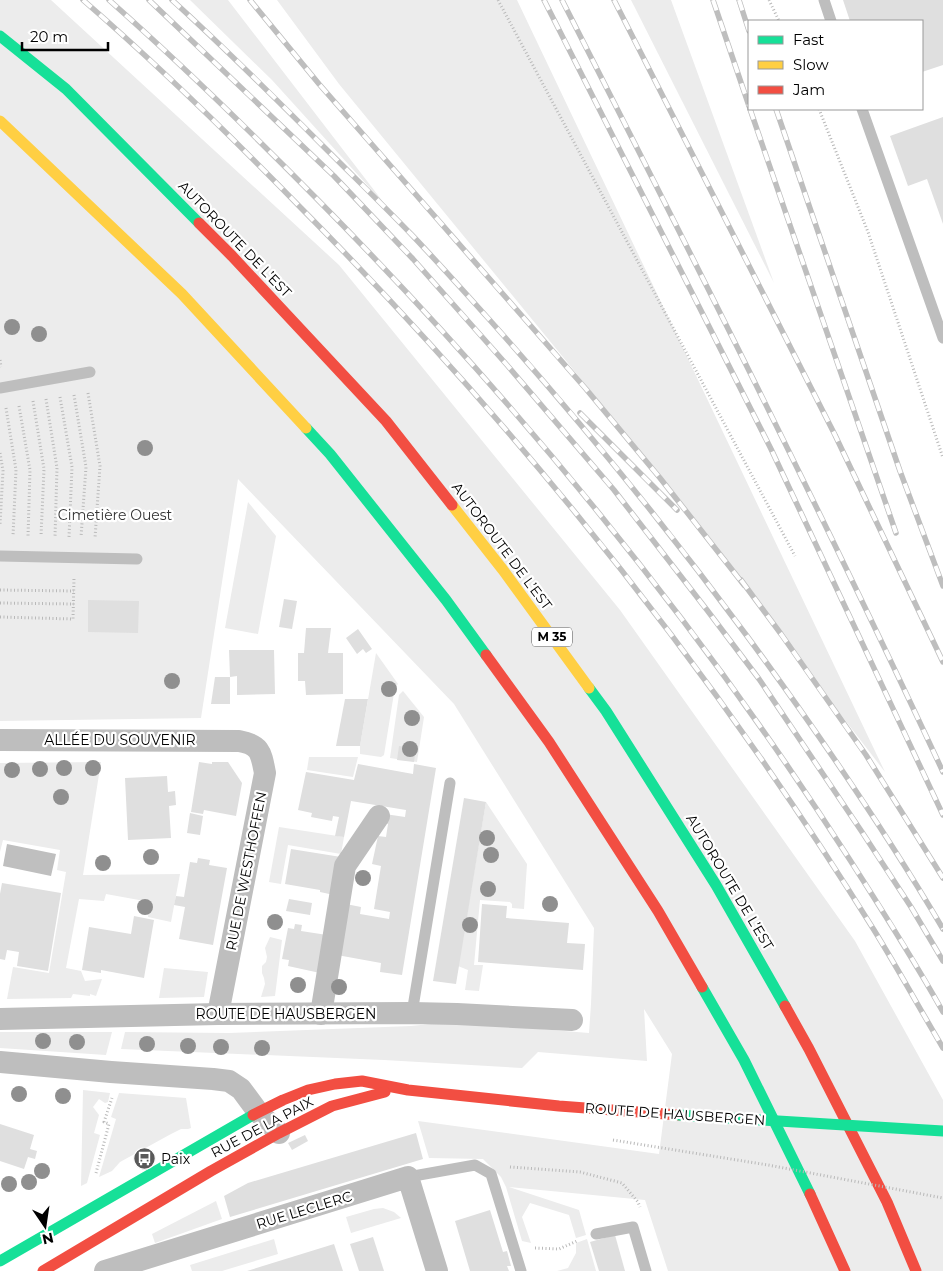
<svg xmlns="http://www.w3.org/2000/svg" width="943" height="1271" viewBox="0 0 943 1271" font-family="Montserrat,sans-serif">
<style>
.green{fill:#ececec}
.water{fill:#bfbfbf}
.building{fill:#dfdfdf}
.lines{fill:none;stroke-linecap:round;stroke-linejoin:round}
.path{stroke:#b9b9b9;stroke-width:3;stroke-dasharray:1 2.5;stroke-linecap:butt}
.lane{stroke:#bebebe;stroke-width:11}
.street{stroke:#bebebe;stroke-width:22}
.fast{stroke:#16e098;stroke-width:11}
.slow{stroke:#ffcf43;stroke-width:11}
.jam{stroke:#f24e42;stroke-width:11}
.rail-casing{stroke:#bebebe;stroke-width:5.5}
.rail{stroke:#fff;stroke-width:4;stroke-dasharray:11;stroke-linecap:butt}
.path-bridge{stroke:#b9b9b9;stroke-width:3;stroke-dasharray:1 2.5;stroke-linecap:butt}
.fast-bridge{stroke:#16e098;stroke-width:11}
.tree{fill:#8f8f8f}
.labels{text-anchor:middle;stroke-width:4.5;stroke-linejoin:round;paint-order:stroke}
.shield{fill:#fff;stroke:#4c4c4c;stroke-width:1}
.shield-label{font-size:12px;font-weight:bold;fill:#000}
.street-label{font-size:14px;fill:#000;stroke:#fff}
.park-label{font-size:14px;fill:#333;stroke:#fff}
.poi-label{font-size:14px;fill:#000;stroke:#fff;text-anchor:start}
</style>
<rect width="100%" height="100%" fill="#fff"/>
<!-- green -->
<g class="green">
<polygon points="0,0 51,0 339,265 620,610 855,941 943,1100 943,1271 668,1271 645,1200 509,1187 579,1210 586,1235 576,1238 569,1215 530,1203 522,1217 531,1243 522,1241 506,1187 501,1177 483,1159 429,1158 418,1121 659,1154 672,1054 644,1009 647,1061 538,1052 522,1068 384,1060 121,1049 125,1032 229,1033 411,1026 451,1022 589,1033 591,1004 594,928 454,704 238,479 201,718 0,721"/>
<polygon points="190,0 228,0 387,207 272,80"/>
<polygon points="277,0 517,0 885,772 608,412 339,84"/>
<polygon points="631,0 671,0 774,283"/>
<polygon points="248,502 276,536 258,634 225,628"/>
<polygon points="376,653 398,684 395,687 384,755 381,757 360,754 360,746"/>
<polygon points="403,691 424,717 417,762 390,758 399,695"/>
<polygon points="309,757 358,757 353,777 307,770"/>
<polygon points="101,762 83,875 180,874 171,922 148,917 150,902 106,894 104,901 79,899 66,968 81,971 85,981 102,979 96,996 90,994 90,996 73,994 71,998 7,999 13,967 49,973 66,872 57,870 60,850 3,840 0,852 0,763"/>
<polygon points="486,802 527,864 524,909 512,908 512,904 510,902 480,900 474,965 483,965 479,991 465,990 468,970 458,966"/>
<polygon points="279,827 344,837 341,854 288,845 281,884 269,882"/>
<polygon points="270,937 282,940 275,996 261,997 265,984 264,978 262,973 262,966 266,962 267,957 265,948"/>
<polygon points="164,968 208,972 204,997 159,998"/>
<polygon points="0,1032 112,1032 106,1055 0,1048"/>
<polygon points="83,1090 110,1093 108,1102 105,1103 99,1099 93,1107 99,1115 94,1133 100,1135 87,1183 81,1186"/>
<polygon points="119,1093 186,1098 191,1128 188,1129 181,1129 171,1134 120,1162 112,1171 99,1177 116,1119 111,1117"/>
<polygon points="216,1201 222,1219 155,1243 152,1234"/>
<polygon points="383,1208 394,1212 401,1218 351,1233 346,1217 374,1209"/>
<polygon points="274,1239 278,1254 222,1271 192,1271 190,1265"/>
<polygon points="587,1239 596,1271 557,1271 568,1268 576,1253 576,1243"/>
</g>
<!-- water -->
<polygon class="water" points="7,844 56,854 51,876 3,866"/>
<!-- building -->
<g class="building">
<polygon points="843,0 943,0 943,65 922,72 922,21 850,21"/>
<polygon points="943,117 943,224 927,179 908,186 890,136"/>
<polygon points="284,599 297,601 292,629 279,627"/>
<polygon points="88,600 139,601 138,633 88,632"/>
<polygon points="306,628 331,628 328,653 343,653 343,694 306,695 305,681 298,681 298,653 304,653"/>
<polygon points="358,629 372,649 366,653 363,649 357,654 346,638"/>
<polygon points="229,650 274,650 275,694 237,695 237,676 230,677"/>
<polygon points="215,677 230,677 230,704 211,704"/>
<polygon points="345,699 368,699 360,746 336,746"/>
<polygon points="399,746 416,749 414,762 397,760"/>
<polygon points="199,762 212,764 212,762 228,762 242,783 236,816 204,810 203,814 191,812"/>
<polygon points="358,764 413,774 414,764 436,768 402,975 380,972 381,963 337,955 346,904 361,907 360,914 389,919 390,912 374,909 381,866 372,864 378,836 386,837 388,824 384,823 385,814 405,817 406,810 351,801 344,837 335,836 339,817 333,816 332,821 311,817 312,813 298,810 306,772 354,780"/>
<polygon points="167,776 168,792 175,791 176,805 169,806 171,838 128,840 125,778"/>
<polygon points="464,798 486,802 456,984 433,981"/>
<polygon points="190,813 203,816 200,835 187,833"/>
<polygon points="291,849 341,857 334,895 320,892 320,890 285,884"/>
<polygon points="198,858 210,860 209,865 227,868 213,945 179,939 185,907 174,905 176,896 184,897 190,862 197,863"/>
<polygon points="2,883 61,893 48,971 17,966 19,952 7,950 5,960 0,959 0,894"/>
<polygon points="289,899 312,903 310,915 286,911"/>
<polygon points="482,904 507,906 506,918 569,923 567,943 585,944 583,970 478,962"/>
<polygon points="134,916 154,920 144,978 101,970 101,973 82,970 89,927 131,934"/>
<polygon points="295,924 302,925 301,931 327,935 320,973 288,966 289,960 282,959 288,928 294,929"/>
<polygon points="0,1124 34,1135 30,1149 37,1151 35,1159 28,1157 24,1169 0,1161"/>
<polygon points="416,1133 423,1159 230,1217 224,1196 248,1183"/>
<polygon points="305,1135 308,1141 292,1150 288,1143"/>
<polygon points="152,1150 155,1156 139,1165 136,1159"/>
<polygon points="490,1210 503,1252 507,1251 511,1266 507,1266 509,1271 470,1271 455,1221"/>
<polygon points="615,1235 625,1271 599,1271 590,1242"/>
<polygon points="373,1237 384,1271 359,1271 350,1244"/>
<polygon points="334,1244 343,1271 247,1271"/>
</g>
<g class="lines">
<!-- path -->
<g class="path">
<polyline points="498,0 795,556"/>
<polyline points="769,0 779,21"/>
<polyline points="819,109 868,232 943,458"/>
<polyline points="0,360 1,367"/>
<polyline points="88,393 100,466 95,538"/>
<polyline points="74,395 86,467 81,537"/>
<polyline points="60,397 72,467 69,537"/>
<polyline points="46,399 57,468 55,537"/>
<polyline points="33,401 44,469 41,536"/>
<polyline points="19,406 30,470 28,536"/>
<polyline points="6,408 16,470 13,536"/>
<polyline points="0,453 3,471 0,524"/>
<polyline points="0,590 74,591"/>
<polyline points="0,603 74,604"/>
<polyline points="0,617 73,619 74,578"/>
<polyline points="510,1167 580,1172 622,1183 638,1202 640,1207"/>
<polyline points="96,1173 109,1124 104,1122 112,1098"/>
<polyline points="535,1248 559,1249 577,1241"/>
</g>
<!-- lane -->
<g class="lane">
<polyline points="824,0 831,21"/>
<polyline points="862,109 943,338"/>
<polyline points="0,388 90,372"/>
<polyline points="0,556 137,559"/>
<polyline points="412,1013 450,783"/>
<polyline points="408,1177 475,1165 491,1174 521,1271"/>
<polyline points="596,1234 633,1227 646,1271"/>
</g>
<!-- street -->
<g class="street">
<path d="M0 740 239 741C261 745 261 753 265 773L218 1014"/>
<polyline points="321,1014 345,866 379,816"/>
<polyline points="0,1019 218,1014 412,1013 457,1014 572,1020"/>
<polyline points="0,1062 111,1072 213,1079 229,1081 241,1089 258,1112 279,1133"/>
<polyline points="105,1271 408,1177 437,1271"/>
</g>
<!-- fast -->
<g class="fast">
<polyline points="0,36 66,89 199,223"/>
<polyline points="306,428 330,454 446,600 486,655"/>
<polyline points="589,688 606,711 716,885 785,1006"/>
<polyline points="702,987 744,1060 810,1194"/>
<polyline points="0,1261 253,1115"/>
</g>
<!-- slow -->
<g class="slow">
<polyline points="0,121 182,294 306,428"/>
<polyline points="452,505 503,570 589,688"/>
</g>
<!-- jam -->
<g class="jam">
<polyline points="199,223 232,256 386,421 452,505"/>
<polyline points="486,655 549,742 658,911 702,987"/>
<polyline points="785,1006 809,1049 887,1202 916,1271"/>
<polyline points="253,1115 283,1100 308,1090 335,1084 362,1081 408,1090 559,1106 679,1115"/>
<polyline points="810,1194 845,1271"/>
<polyline points="43,1271 211,1171 279,1133 332,1106 385,1092"/>
</g>
<defs>
<g id="rail">
<path d="M83 0C159 66 231 136 301 208 518 427 711 668 874 930 898 969 920 1009 943 1048"/>
<path d="M109 0C180 63 248 129 315 197 515 399 696 620 850 860 882 910 914 960 943 1012"/>
<polyline points="149,0 334,176 413,259 507,365 614,490 707,610 759,679 862,832 911,907 943,961"/>
<path d="M172 0C225 48 275 98 325 148 354 177 383 205 411 234 431 255 450 276 469 297 567 405 660 518 747 636 816 730 883 827 943 929"/>
<polyline points="250,0 319,84 586,389 660,478 744,585"/>
<polyline points="544,0 771,449 943,815"/>
<path d="M562 0C692 256 822 512 943 772"/>
<polyline points="614,0 835,435 943,662"/>
<polyline points="713,0 749,106"/>
<polyline points="739,0 749,31"/>
<polyline points="750,109 896,533"/>
<polyline points="776,109 900,471 943,586"/>
<polyline points="580,413 677,510"/>
<polyline points="741,580 781,634 866,755 943,878"/>
</g>
</defs>
<!-- rail casing -->
<use href="#rail" class="rail-casing"/>
<!-- rail -->
<use href="#rail" class="rail"/>
<!-- path-bridge -->
<polyline class="path-bridge" points="613,1140 768,1165 943,1198"/>
<!-- fast-bridge -->
<polyline class="fast-bridge" points="679,1115 943,1131"/>
</g>
<!-- trees -->
<g class="tree">
<circle cx="12" cy="327" r="8"/>
<circle cx="39" cy="334" r="8"/>
<circle cx="145" cy="448" r="8"/>
<circle cx="172" cy="681" r="8"/>
<circle cx="389" cy="689" r="8"/>
<circle cx="412" cy="718" r="8"/>
<circle cx="410" cy="749" r="8"/>
<circle cx="64" cy="768" r="8"/>
<circle cx="93" cy="768" r="8"/>
<circle cx="40" cy="769" r="8"/>
<circle cx="12" cy="770" r="8"/>
<circle cx="61" cy="797" r="8"/>
<circle cx="487" cy="838" r="8"/>
<circle cx="491" cy="855" r="8"/>
<circle cx="151" cy="857" r="8"/>
<circle cx="103" cy="863" r="8"/>
<circle cx="363" cy="878" r="8"/>
<circle cx="488" cy="889" r="8"/>
<circle cx="550" cy="904" r="8"/>
<circle cx="145" cy="907" r="8"/>
<circle cx="275" cy="922" r="8"/>
<circle cx="470" cy="925" r="8"/>
<circle cx="298" cy="985" r="8"/>
<circle cx="339" cy="987" r="8"/>
<circle cx="43" cy="1041" r="8"/>
<circle cx="77" cy="1042" r="8"/>
<circle cx="147" cy="1044" r="8"/>
<circle cx="188" cy="1046" r="8"/>
<circle cx="221" cy="1047" r="8"/>
<circle cx="262" cy="1048" r="8"/>
<circle cx="19" cy="1094" r="8"/>
<circle cx="63" cy="1096" r="8"/>
<circle cx="42" cy="1171" r="8"/>
<circle cx="29" cy="1182" r="8"/>
<circle cx="9" cy="1184" r="8"/>
</g>
<!-- icons -->
<defs>
<symbol id="bus-disc" viewBox="-11 -11 22 22"><circle r="9.5" fill="#595959" stroke="#fff"/><path d="M-5-6H5V4H4V6H2V4H-2V6H-4V4H-5ZM-3.5-4V0h7V-4ZM-3.5 1.2v1.5H-2V1.2ZM2 1.2v1.5H3.5V1.2Z" fill="#fff"/></symbol>
</defs>
<g fill-rule="evenodd">
<use href="#bus-disc" x="132" y="1146" width="25" height="25"/>
</g>
<g class="labels">
<!-- shield labels -->
<rect class="shield" x="532" y="627.5" width="40" height="19" rx="4"/>
<g class="shield-label">
<text x="552" y="641">M 35</text>
</g>
<!-- street labels -->
<g class="street-label">
<text transform="translate(235 239) rotate(46)" y="5">AUTOROUTE DE L’EST</text>
<text transform="translate(502 546) rotate(53)" y="5">AUTOROUTE DE L’EST</text>
<text x="120" y="745">ALLÉE DU SOUVENIR</text>
<text transform="translate(246 871) rotate(-79)" y="5">RUE DE WESTHOFFEN</text>
<text transform="translate(730 882) rotate(59)" y="5">AUTOROUTE DE L’EST</text>
<text x="286" y="1019">ROUTE DE HAUSBERGEN</text>
<text transform="translate(675 1114) rotate(4)" y="5">ROUTE DE HAUSBERGEN</text>
<text transform="translate(262 1127) rotate(-28)" y="5">RUE DE LA PAIX</text>
<text transform="translate(304 1210) rotate(-17)" y="5">RUE LECLERC</text>
</g>
<!-- park labels -->
<g class="park-label">
<text x="115" y="520">Cimetière Ouest</text>
</g>
<!-- poi labels -->
<g class="poi-label">
<text x="161" y="1164">Paix</text>
</g>
</g>
<!-- legend -->
<rect x="748" y="20" width="175" height="90" fill="#ffffff" stroke="#999999"/>
<rect x="758" y="36" width="25" height="8" fill="#16e098" stroke="#999999"/>
<text x="793" y="45" font-size="15" fill="#000000">Fast</text>
<rect x="758" y="61" width="25" height="8" fill="#ffcf43" stroke="#999999"/>
<text x="793" y="70" font-size="15" fill="#000000">Slow</text>
<rect x="758" y="86" width="25" height="8" fill="#f24e42" stroke="#999999"/>
<text x="793" y="95" font-size="15" fill="#000000">Jam</text>
<!-- north arrow -->
<g transform="translate(45 1226) rotate(167)" stroke="#ffffff" stroke-width="4" paint-order="stroke">
<path d="M0-4L9 19L0 12L-9 19Z" fill="#000000"/>
<text y="-8" font-size="14" font-weight="bold" text-anchor="middle" fill="#000000">N</text>
</g>
<!-- scale -->
<path d="M22 42v8h86v-8" fill="none" stroke="#000000" stroke-width="2.5"/>
<text x="30" y="42" font-size="15" fill="#000000" stroke="#ffffff" stroke-width="4" paint-order="stroke">20 m</text>
</svg>
